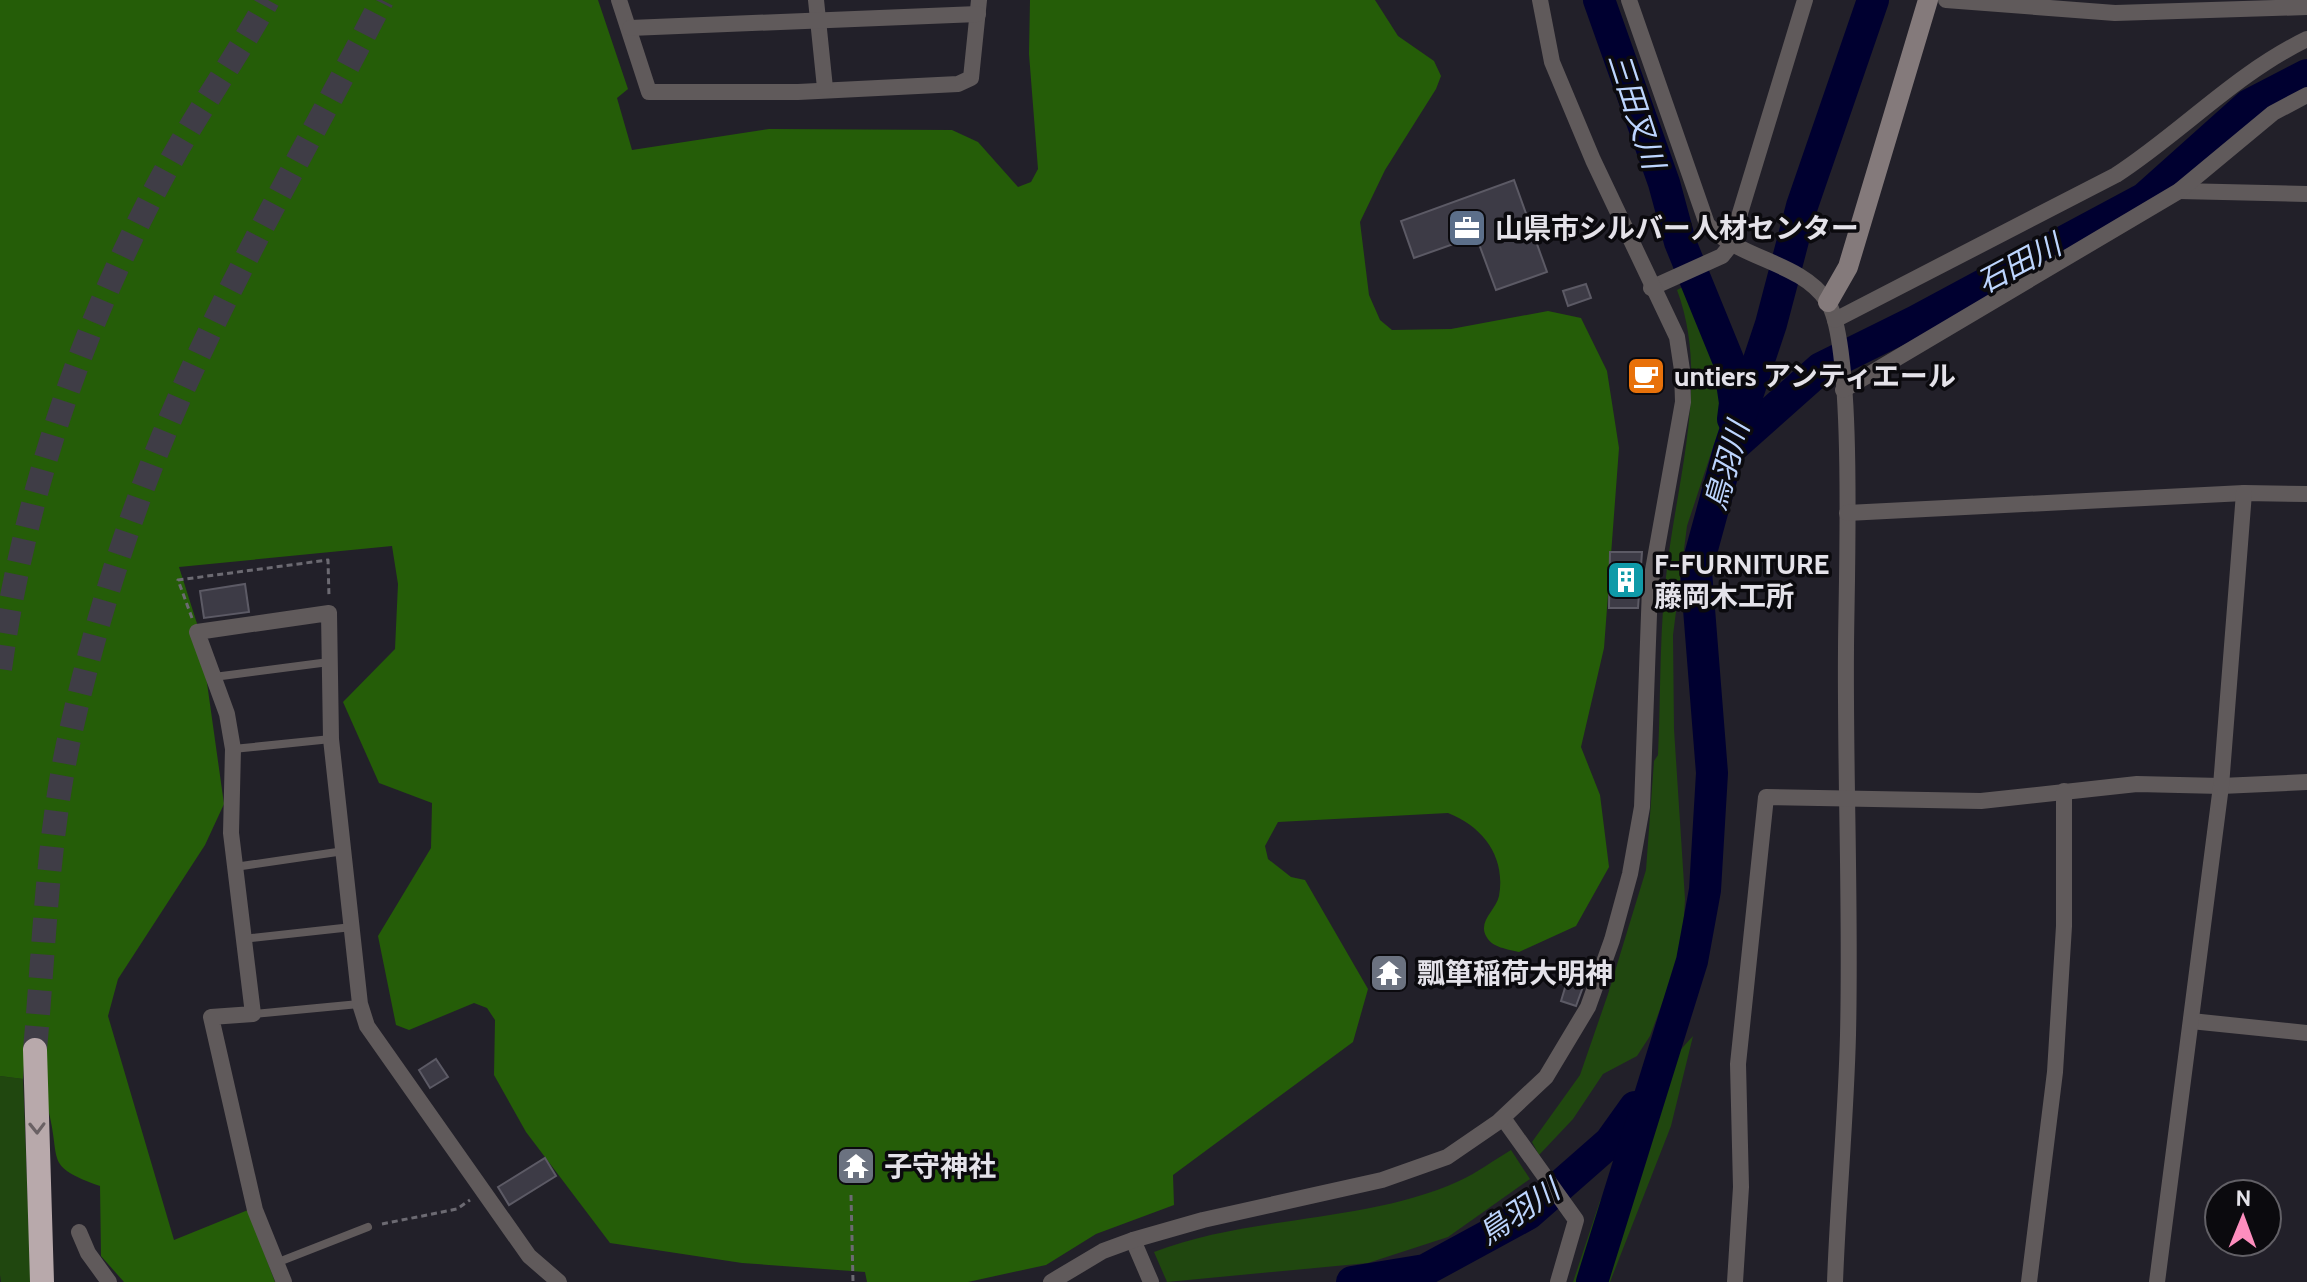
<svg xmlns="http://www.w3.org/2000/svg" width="2307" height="1282" viewBox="0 0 2307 1282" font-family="Cabin,'Noto Sans JP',sans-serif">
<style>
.green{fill:#20470f}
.forest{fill:#255d08}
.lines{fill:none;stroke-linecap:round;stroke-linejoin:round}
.river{stroke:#000030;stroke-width:32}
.building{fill:#3d3b46;stroke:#5c5a65;stroke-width:2}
.highway-tunnel{stroke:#3f3d46;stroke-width:24;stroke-dasharray:24 12;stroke-linecap:butt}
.path{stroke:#6c6a72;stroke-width:3;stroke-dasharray:6 4;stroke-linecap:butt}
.lane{stroke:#605a5b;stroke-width:8}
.street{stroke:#605a5b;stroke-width:16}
.secondary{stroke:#847a7b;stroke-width:20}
.highway{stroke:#b8a9ab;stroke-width:24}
.oneway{stroke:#6a6164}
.labels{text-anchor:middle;stroke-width:7;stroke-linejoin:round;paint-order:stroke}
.poi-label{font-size:28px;font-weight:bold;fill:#e4e2e9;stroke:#0b0a0e;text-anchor:start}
.water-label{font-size:30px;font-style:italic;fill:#bdd5fe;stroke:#0b0a0e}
</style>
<rect width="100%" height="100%" fill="#222029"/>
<!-- green -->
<g class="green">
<path d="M1688 284 1711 332 1725 389 1722 420 1687 526 1673 635 1674 729 1685 899 1682 950 1650 1036 1637 1056 1603 1074 1573 1119 1539 1155 1532 1142 1580 1075 1608 994 1646 870 1654 761 1658 755C1661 691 1659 624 1668 560 1679 473 1709 375 1677 290Z"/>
<polygon points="1693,1036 1671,1126 1610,1282 1573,1282 1600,1201 1654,1120 1674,1057"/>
<polygon points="0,1076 23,1079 31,1282 1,1282 0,1275"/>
<path d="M1511 1150 1530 1179 1448 1237 1368 1263 1167 1282 1154 1252C1250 1215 1367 1223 1459 1181 1477 1173 1494 1160 1511 1150Z"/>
</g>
<!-- forest -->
<path class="forest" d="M0 0H598L628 89 617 98 632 150 769 129 952 130 978 142 1018 187 1031 182 1038 169 1029 54 1030 0H1375L1398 36 1434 61 1441 76 1436 89 1385 170 1360 222 1369 295 1380 320 1392 330 1451 329 1548 311 1581 318 1607 371 1619 448 1604 648 1581 747 1600 795 1609 867 1576 926 1519 952C1508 949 1492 948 1486 936 1478 921 1496 910 1499 896 1506 858 1484 827 1448 813L1278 822 1265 846 1268 859 1291 877 1305 880 1368 989 1353 1042 1173 1175 1174 1205 1096 1234 1046 1265 968 1282H867L865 1272 742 1263 610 1243 526 1132 494 1075 495 1020 487 1008 474 1003 409 1030 396 1025 378 936 431 848 432 803 379 783 343 702 395 649 398 584 392 546 179 567 200 633 224 804 205 845 118 979 108 1016 174 1240 248 1210 275 1282H124L101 1256 100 1186C44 1166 61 1162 49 1113 44 1091 33 1069 25 1048L23 1079 0 1076Z"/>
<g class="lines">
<!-- river -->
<g class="river">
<polyline points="1599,0 1664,183 1680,242 1729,362 1735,403 1733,419"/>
<polyline points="1730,449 1821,368 1916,321 2145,198 2249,105 2307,75"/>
<polyline points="1352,1282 1425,1270 1528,1214 1610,1142 1635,1107"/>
<polyline points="1592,1282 1692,961 1705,890 1712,773 1696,571 1729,450 1771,324 1802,206 1873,0"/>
</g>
</g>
<!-- building -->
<g class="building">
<polygon points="1514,180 1547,272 1496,290 1476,236 1414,258 1401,221"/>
<polygon points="1586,284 1591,298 1568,306 1563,291"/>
<polygon points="1610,552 1642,552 1638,608 1609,608"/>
<polygon points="245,584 249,612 204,618 200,591"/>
<polygon points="1571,968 1588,973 1576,1006 1561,1001"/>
<polygon points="436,1059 448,1077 430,1088 419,1070"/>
<polygon points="545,1158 556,1176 509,1205 498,1187"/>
</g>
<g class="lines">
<!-- highway-tunnel -->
<g class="highway-tunnel">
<path d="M0 669C25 488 87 309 177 150 206 99 240 51 268 0"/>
<path d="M35 1050C44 949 47 844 68 744 98 606 143 471 204 344 259 227 324 115 382 0"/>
</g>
<!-- path -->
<g class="path">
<polyline points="192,618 178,580 328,560 329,597"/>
<polyline points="851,1195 853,1282"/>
<polyline points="382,1224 457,1209 470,1200"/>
</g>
<!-- lane -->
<g class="lane">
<polyline points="214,677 329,662"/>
<polyline points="233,749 331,739"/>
<polyline points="235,867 344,851"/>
<polyline points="243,939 352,927"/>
<polyline points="253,1014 359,1004"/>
<polyline points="276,1263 368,1227"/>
</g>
<!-- street -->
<g class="street">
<polyline points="619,0 649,92 798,92 958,84 971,78 979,0"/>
<polyline points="816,0 825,88"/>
<path d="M1629 0 1707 224C1739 260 1800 261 1827 301 1856 342 1846 588 1846 649 1845 778 1851 906 1848 1035 1846 1117 1838 1200 1835 1282"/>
<polyline points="1946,0 2115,13 2307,7"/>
<polyline points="630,28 978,14"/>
<polyline points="2179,191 2307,194"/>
<polyline points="1651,288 1722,256 1730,246 1805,0"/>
<path d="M1835 320 2116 175C2182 132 2235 74 2307 39"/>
<polyline points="1843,390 2179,191 2273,113 2307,95"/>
<polyline points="1847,513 2244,493 2307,494"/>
<polyline points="2191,1021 2307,1033"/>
<polyline points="1503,1118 1576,1220 1558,1282"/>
<polyline points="79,1232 88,1253 109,1282"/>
<polyline points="1133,1240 1151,1282"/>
<polyline points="284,1282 255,1210 211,1017 253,1014 231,833 233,749 227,714 197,632 329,613 331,739 360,1004 367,1026 529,1256 559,1282"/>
<polyline points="1051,1282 1103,1251 1133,1240 1203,1220 1382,1180 1447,1157 1498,1122 1546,1077 1588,1007 1612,940 1630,874 1642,807 1650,587 1683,402 1682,370 1677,337 1593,160 1552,62 1540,0"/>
<polyline points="1735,1282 1741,1187 1738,1064 1766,797 1981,801 2137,784 2221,786 2307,782"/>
<polyline points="2029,1282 2055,1072 2064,926 2064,791"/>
<polyline points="2157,1282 2221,786 2244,493"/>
</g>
<!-- secondary -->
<polyline class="secondary" points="1828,302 1848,267 1928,0"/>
<!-- highway -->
<polyline class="highway" points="35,1050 42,1282"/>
</g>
<!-- one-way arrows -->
<defs><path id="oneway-chevron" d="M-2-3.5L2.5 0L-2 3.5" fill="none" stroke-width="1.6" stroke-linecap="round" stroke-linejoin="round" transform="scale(2)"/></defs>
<use class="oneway" href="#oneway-chevron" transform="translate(37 1128) rotate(89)"/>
<!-- icons -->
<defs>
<symbol id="office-square" viewBox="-11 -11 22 22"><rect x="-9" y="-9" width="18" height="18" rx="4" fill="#5c6f8a" stroke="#0b0a0e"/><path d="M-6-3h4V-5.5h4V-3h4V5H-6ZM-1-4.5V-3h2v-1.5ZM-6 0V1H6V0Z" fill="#fff"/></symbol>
<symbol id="cafe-square" viewBox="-11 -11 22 22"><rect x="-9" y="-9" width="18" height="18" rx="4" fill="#e8710a" stroke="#0b0a0e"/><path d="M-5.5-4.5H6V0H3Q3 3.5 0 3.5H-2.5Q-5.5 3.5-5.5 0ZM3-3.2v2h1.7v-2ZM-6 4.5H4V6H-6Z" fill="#fff"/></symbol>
<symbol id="building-square" viewBox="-11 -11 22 22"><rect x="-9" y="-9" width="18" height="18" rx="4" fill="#0f9aa8" stroke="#0b0a0e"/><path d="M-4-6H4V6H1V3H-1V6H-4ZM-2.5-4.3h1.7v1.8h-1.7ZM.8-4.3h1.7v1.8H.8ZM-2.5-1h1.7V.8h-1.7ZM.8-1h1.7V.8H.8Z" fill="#fff"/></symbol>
<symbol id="temple-square" viewBox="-11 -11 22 22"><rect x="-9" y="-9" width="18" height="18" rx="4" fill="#6b7280" stroke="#0b0a0e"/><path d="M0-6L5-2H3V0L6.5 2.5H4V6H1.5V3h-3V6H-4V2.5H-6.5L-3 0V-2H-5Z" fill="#fff"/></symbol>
</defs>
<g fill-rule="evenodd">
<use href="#office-square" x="1445" y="206" width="44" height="44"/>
<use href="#cafe-square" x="1624" y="354" width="44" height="44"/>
<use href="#building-square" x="1604" y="558" width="44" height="44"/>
<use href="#temple-square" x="1367" y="951" width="44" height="44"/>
<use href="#temple-square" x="834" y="1144" width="44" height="44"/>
</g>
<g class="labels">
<!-- poi labels -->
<g class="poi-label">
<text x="1495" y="238">山県市シルバー人材センター</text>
<text x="1674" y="386">untiers アンティエール</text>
<text x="1654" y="574">F-FURNITURE<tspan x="1654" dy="32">藤岡木工所</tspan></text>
<text x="1417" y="983">瓢箪稲荷大明神</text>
<text x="884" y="1176">子守神社</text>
</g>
<!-- water labels -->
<g class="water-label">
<text transform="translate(1636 111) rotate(72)" y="10">三田叉川</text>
<text transform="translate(2019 264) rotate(-28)" y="10">石田川</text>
<text transform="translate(1727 466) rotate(-74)" y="10">鳥羽川</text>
<text transform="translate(1519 1212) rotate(-34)" y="10">鳥羽川</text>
</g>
</g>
<!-- north arrow -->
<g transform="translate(2243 1218) rotate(1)"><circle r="38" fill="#0b0a0e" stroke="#626066" stroke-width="2"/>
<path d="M0-6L14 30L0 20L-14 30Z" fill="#fd8ebe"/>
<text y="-12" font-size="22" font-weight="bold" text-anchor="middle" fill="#e4e2e9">N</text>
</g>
</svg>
